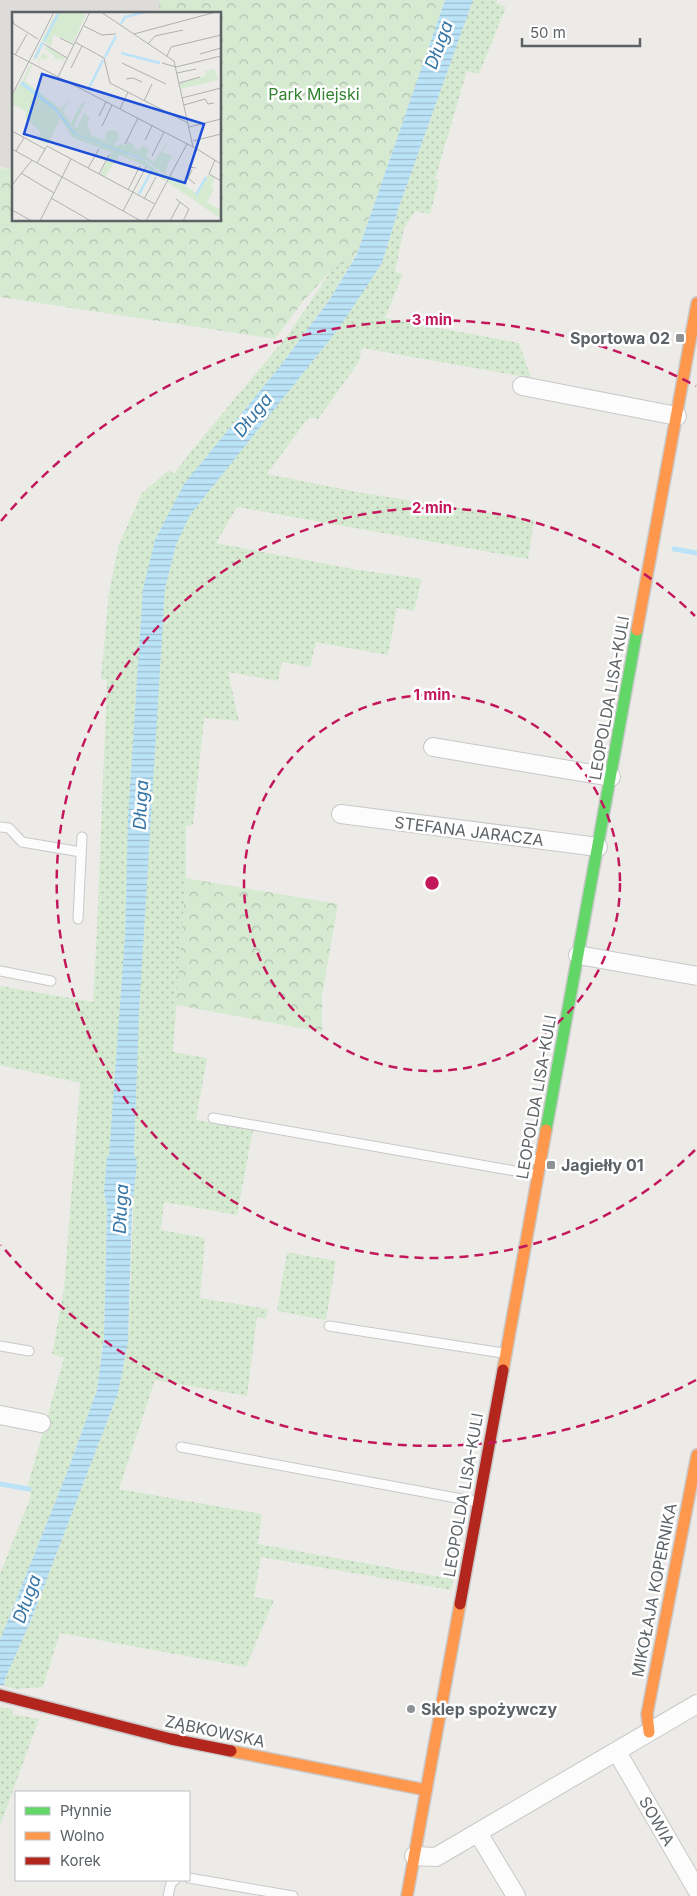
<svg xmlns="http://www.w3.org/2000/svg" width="697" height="1896" viewBox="0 0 697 1896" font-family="Inter,sans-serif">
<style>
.industrial{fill:#dedcd9}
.grass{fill:url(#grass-dots)}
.forest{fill:url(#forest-crowns)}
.water{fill:url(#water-rules)}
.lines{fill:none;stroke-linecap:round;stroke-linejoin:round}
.stream{stroke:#bbe3f8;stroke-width:5}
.lane-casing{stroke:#c8c8c9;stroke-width:11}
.street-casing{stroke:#c8c8c9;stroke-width:20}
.fast-casing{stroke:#c9c9ca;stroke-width:14}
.slow-casing{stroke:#c9c9ca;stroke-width:14}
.jam-casing{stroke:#c9c9ca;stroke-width:14}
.lane{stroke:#fcfcfc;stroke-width:9}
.street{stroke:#fcfcfc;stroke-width:18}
.fast{stroke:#63d668;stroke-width:11}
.slow{stroke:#ff974d;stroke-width:11}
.jam{stroke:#b3261e;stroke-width:11}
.ring{fill:none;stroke:#c2185b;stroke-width:2.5;stroke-dasharray:9 6}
.poi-dot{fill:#8f9294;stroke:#fff;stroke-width:2}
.labels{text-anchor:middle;stroke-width:5;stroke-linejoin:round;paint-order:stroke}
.park-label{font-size:16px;fill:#32832f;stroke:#fff}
.poi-label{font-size:16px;font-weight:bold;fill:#5c6266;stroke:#fff;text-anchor:start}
.street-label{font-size:16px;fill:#5c6266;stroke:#fff}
.water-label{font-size:18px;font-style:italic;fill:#3776a6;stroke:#fff}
.inset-river{fill:none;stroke:#bbe3f8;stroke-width:2.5}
.inset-road{fill:none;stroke:#afb0b0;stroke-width:1}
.view{fill:#1d4ed8;fill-opacity:0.15;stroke:#1d4ed8;stroke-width:2.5}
.inset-edge{fill:none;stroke:#5c6266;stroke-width:2.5}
.centre{fill:#c2185b;stroke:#fff;stroke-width:2.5}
.ring-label{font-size:15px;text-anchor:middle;font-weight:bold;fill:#c2185b;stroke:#fff;stroke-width:5;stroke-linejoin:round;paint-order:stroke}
</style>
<defs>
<pattern id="grass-dots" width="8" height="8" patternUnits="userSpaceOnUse" patternTransform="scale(1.25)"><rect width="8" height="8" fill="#d6ead2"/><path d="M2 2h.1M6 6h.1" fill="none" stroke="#b1c1ae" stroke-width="1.8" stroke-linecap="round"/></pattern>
<pattern id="forest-crowns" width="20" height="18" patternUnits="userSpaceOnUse" patternTransform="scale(1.25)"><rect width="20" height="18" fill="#d6ead2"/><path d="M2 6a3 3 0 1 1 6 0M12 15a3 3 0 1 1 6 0" fill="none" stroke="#b1c1ae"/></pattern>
<pattern id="water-rules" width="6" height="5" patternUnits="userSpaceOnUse" patternTransform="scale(1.25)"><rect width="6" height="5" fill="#bbe3f8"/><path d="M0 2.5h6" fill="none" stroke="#9bbbcd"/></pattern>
</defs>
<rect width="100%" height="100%" fill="#edebe8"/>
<!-- industrial -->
<polygon class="industrial" points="0,0 161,0 158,14 14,14 14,170 0,167"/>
<!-- grass -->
<g class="grass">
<polygon points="445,0 357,253 330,299 281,365 185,484 201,499 248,440 382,263 399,207 473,0 497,0 496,3 506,7 479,74 467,71 435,179 439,180 430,214 415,211 404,228 395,272 403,274 385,318 519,343 531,378 362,348 359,362 318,419 309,417 267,474 357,492 534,520 528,559 237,507 216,543 359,570 422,579 414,611 397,608 388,655 316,642 310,667 282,662 278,681 228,672 239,721 204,718 193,825 186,826 186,878 173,1052 207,1058 196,1120 253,1130 237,1215 164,1202 161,1230 205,1238 200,1298 268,1309 266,1319 257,1317 247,1396 155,1380 119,1489 262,1514 258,1544 453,1579 451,1590 261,1557 254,1597 274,1600 246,1667 60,1633 43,1687 17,1689 4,1686 5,1679 31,1620 118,1393 128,1341 134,1195 104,1192 107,1209 104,1337 97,1390 68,1470 0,1640 0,1574 31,1496 28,1484 64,1358 52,1354 64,1289 80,1083 0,1065 0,986 93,1002 97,929 107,680 101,679 109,592 119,544 142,493 169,470 174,474 192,450 288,335 331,271"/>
<polygon points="287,1252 336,1261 326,1320 277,1311"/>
<polygon points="0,1707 13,1709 12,1714 39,1719 0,1826"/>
</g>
<!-- forest -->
<g class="forest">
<polygon points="160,0 445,0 357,253 331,271 304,300 275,339 0,297 0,168 14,170 14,220 220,220 220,14 158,14"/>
<polygon points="186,878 338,904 322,995 322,1032 176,1005"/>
</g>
<!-- water -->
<polygon class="water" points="445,0 473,0 399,207 382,263 339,328 190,515 176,545 165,588 139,1013 134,1153 137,1162 132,1211 128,1341 118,1393 31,1620 5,1679 4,1686 0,1685 0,1640 68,1470 97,1390 104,1337 107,1209 104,1191 107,1157 109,1155 125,937 128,817 143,589 155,540 184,484 281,365 330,299 357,254"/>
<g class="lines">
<!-- stream -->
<g class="stream">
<polyline points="674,549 697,553"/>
<polyline points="0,1484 29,1489"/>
</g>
<defs>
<g id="lane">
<polyline points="0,827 9,828 22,842 81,852"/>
<polyline points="78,919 82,837"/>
<polyline points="0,971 51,981"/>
<polyline points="213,1118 538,1175"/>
<polyline points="524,1157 541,1161"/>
<polyline points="329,1326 503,1353"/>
<polyline points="0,1346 29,1351"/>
<polyline points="181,1447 478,1502"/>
<polyline points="189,1878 293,1896"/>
<polyline points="168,1896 171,1883 175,1880"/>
</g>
<g id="street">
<polyline points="522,386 677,416"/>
<polyline points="433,747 611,777"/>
<polyline points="341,814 598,847"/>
<polyline points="578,955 697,976"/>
<polyline points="0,1415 41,1423"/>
<polyline points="617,1752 697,1890"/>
<polyline points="478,1833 516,1896"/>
<polyline points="414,1856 436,1857 697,1704"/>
</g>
<polyline id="fast" points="546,1130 637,630"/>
<g id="slow">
<polyline points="637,630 697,303"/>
<polyline points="503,1370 546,1130"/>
<polyline points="649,1732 647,1714 697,1455"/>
<polyline points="231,1751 426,1790"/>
<polyline points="407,1896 460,1604"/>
</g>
<g id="jam">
<polyline points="460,1604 503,1370"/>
<polyline points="0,1695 171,1739 231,1751"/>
</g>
</defs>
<!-- lane casing -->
<use href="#lane" class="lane-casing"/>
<!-- street casing -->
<use href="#street" class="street-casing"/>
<!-- fast casing -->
<use href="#fast" class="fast-casing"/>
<!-- slow casing -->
<use href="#slow" class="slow-casing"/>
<!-- jam casing -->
<use href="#jam" class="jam-casing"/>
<!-- lane -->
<use href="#lane" class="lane"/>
<!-- street -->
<use href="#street" class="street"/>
<!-- fast -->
<use href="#fast" class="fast"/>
<!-- slow -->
<use href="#slow" class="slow"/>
<!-- jam -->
<use href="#jam" class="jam"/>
</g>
<!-- distance rings -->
<g class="ring">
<circle cx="432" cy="883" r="188"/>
<path d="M695 1150A375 375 0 1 1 695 616"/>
<path d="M696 1380A563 563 0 0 1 1 1245M1 521A563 563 0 0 1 696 386"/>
</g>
<!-- markers -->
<g class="poi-dot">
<rect x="675" y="333" width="10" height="10" rx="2.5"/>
<rect x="546" y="1160" width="10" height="10" rx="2.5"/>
<circle cx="411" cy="1709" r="5"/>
</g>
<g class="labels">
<!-- park labels -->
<g class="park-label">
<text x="314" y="100">Park Miejski</text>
</g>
<!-- poi labels -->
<g class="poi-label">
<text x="670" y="344" text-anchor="end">Sportowa 02</text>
<text x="561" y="1171">Jagiełły 01</text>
<text x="421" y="1715">Sklep spożywczy</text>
</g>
<!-- street labels -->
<g class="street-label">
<text transform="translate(609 698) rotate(-80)" y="6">LEOPOLDA LISA-KULI</text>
<text transform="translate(469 831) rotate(7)" y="6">STEFANA JARACZA</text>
<text transform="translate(536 1097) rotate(-80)" y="6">LEOPOLDA LISA-KULI</text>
<text transform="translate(463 1495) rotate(-80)" y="6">LEOPOLDA LISA-KULI</text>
<text transform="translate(654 1590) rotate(-79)" y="6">MIKOŁAJA KOPERNIKA</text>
<text transform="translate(215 1731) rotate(12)" y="6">ZĄBKOWSKA</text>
<text transform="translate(657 1821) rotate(60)" y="6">SOWIA</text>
</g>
<!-- water labels -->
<g class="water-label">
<text transform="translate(439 45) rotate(-70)" y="6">Długa</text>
<text transform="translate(253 415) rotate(-51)" y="6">Długa</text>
<text transform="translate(141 805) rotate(-87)" y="6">Długa</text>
<text transform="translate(121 1209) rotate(-87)" y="6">Długa</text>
<text transform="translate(27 1599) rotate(-70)" y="6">Długa</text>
</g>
</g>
<!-- overview -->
<g transform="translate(12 12)">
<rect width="209" height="209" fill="#edebe8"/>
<path d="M45 0H74L69 13 61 14 66 18 69 14 61 31 41 23 39 35 30 28ZM30 29 32 31 25 47 27 48 35 34 53 46 49 54 51 48 42 46 40 51 42 44 34 37 31 41 37 44 34 48 29 46 26 53 27 49 23 46 20 50ZM20 53 13 69 49 97 58 86 51 100 59 111 70 90 73 91 62 114 64 117 72 101 78 106 75 111 79 123 106 134 108 131 113 134 115 129 122 133 121 140 123 136 128 138 130 133 137 137 134 144 142 150 159 125 151 140 160 144 153 159 156 165 134 148 117 141 116 144 133 149 155 167 153 169 130 152 107 143 93 165 88 163 99 140 61 126 44 100 8 72 43 98 60 118 44 96 10 70 17 55ZM202 57 206 68 169 77 168 71 194 64 193 59ZM196 162 203 166 199 174 202 177 195 190 209 198V207L155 170 159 163 185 182Z" fill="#d6ead2"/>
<path d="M48 0H74L67 18 47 9 50 2ZM8 71 43 98 48 107 36 132 26 128 29 120 13 106 15 100 2 93 0 96V85ZM93 125a7 7 0 1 1 14 0a7 7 0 1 1-14 0Z" fill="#d6ead2"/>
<path d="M10 69 44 96 64 122 129 146 155 167 131 148 62 122 43 98 8 72Z" fill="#bbe3f8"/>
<path class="inset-river" d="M109 12 113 5 133 0M32 29 46 2M109 41 148 51M93 45 104 24M23 46 31 30M76 78 91 48M127 182 140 158M184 183 194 165"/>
<path class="inset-road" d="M89 0 162 49 181 135M1 8 2 12 26 27M72 14 90 23 104 22M122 22 204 0M48 26 62 33M63 30 92 46 98 71 176 111M32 32 55 46M136 32 143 24 171 18M0 41 185 137 209 152M188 42 209 36M3 43 15 22M155 44 159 35 209 23M110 51 154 72M150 51 164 55 209 44M59 56 70 34M165 61 184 57M46 65 78 0M114 67 121 66 130 70M167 71 188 65M0 83 42 0M170 86 209 76M132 89 140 72M172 93 193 87 196 92 202 91M108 97 116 80M87 104 94 90M90 114 100 93M177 115 209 107M0 119 33 137M133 128 140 114M181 129 209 122M113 132 126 106M0 137 129 209M4 139 12 126M140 144 152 120M203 148 197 162 209 169M25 151 35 134 143 192M76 156 87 137M184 156 177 155 185 137M180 158 176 166 183 172M9 161 42 181M87 162 97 143M0 173 20 148M116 178 128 154M39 186 79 209M132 187 144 165M164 187 177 197 171 209M0 198 20 209M111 199 134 155M28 209 59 147M134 209 175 132M158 209 168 190"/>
<path class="view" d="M30 62 192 112 173 171 12 122Z"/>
<rect width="209" height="209" class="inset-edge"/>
</g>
<circle cx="432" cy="883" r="8" class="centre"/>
<g class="ring-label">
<text x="432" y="325">3 min</text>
<text x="432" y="513">2 min</text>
<text x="432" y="700">1 min</text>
</g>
<!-- legend -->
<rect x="15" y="1791" width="175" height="90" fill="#ffffff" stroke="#bec0c2"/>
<rect x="25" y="1807" width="25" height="8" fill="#63d668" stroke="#bec0c2"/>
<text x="60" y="1816" font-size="15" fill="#5c6266">Płynnie</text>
<rect x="25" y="1832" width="25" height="8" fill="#ff974d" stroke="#bec0c2"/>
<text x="60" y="1841" font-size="15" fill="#5c6266">Wolno</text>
<rect x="25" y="1857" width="25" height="8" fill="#b3261e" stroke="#bec0c2"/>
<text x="60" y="1866" font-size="15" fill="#5c6266">Korek</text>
<!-- scale -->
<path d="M522 38v8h118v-8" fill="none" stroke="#5c6266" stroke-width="2.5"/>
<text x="530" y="38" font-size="15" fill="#5c6266" stroke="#ffffff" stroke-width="4" paint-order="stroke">50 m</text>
</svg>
